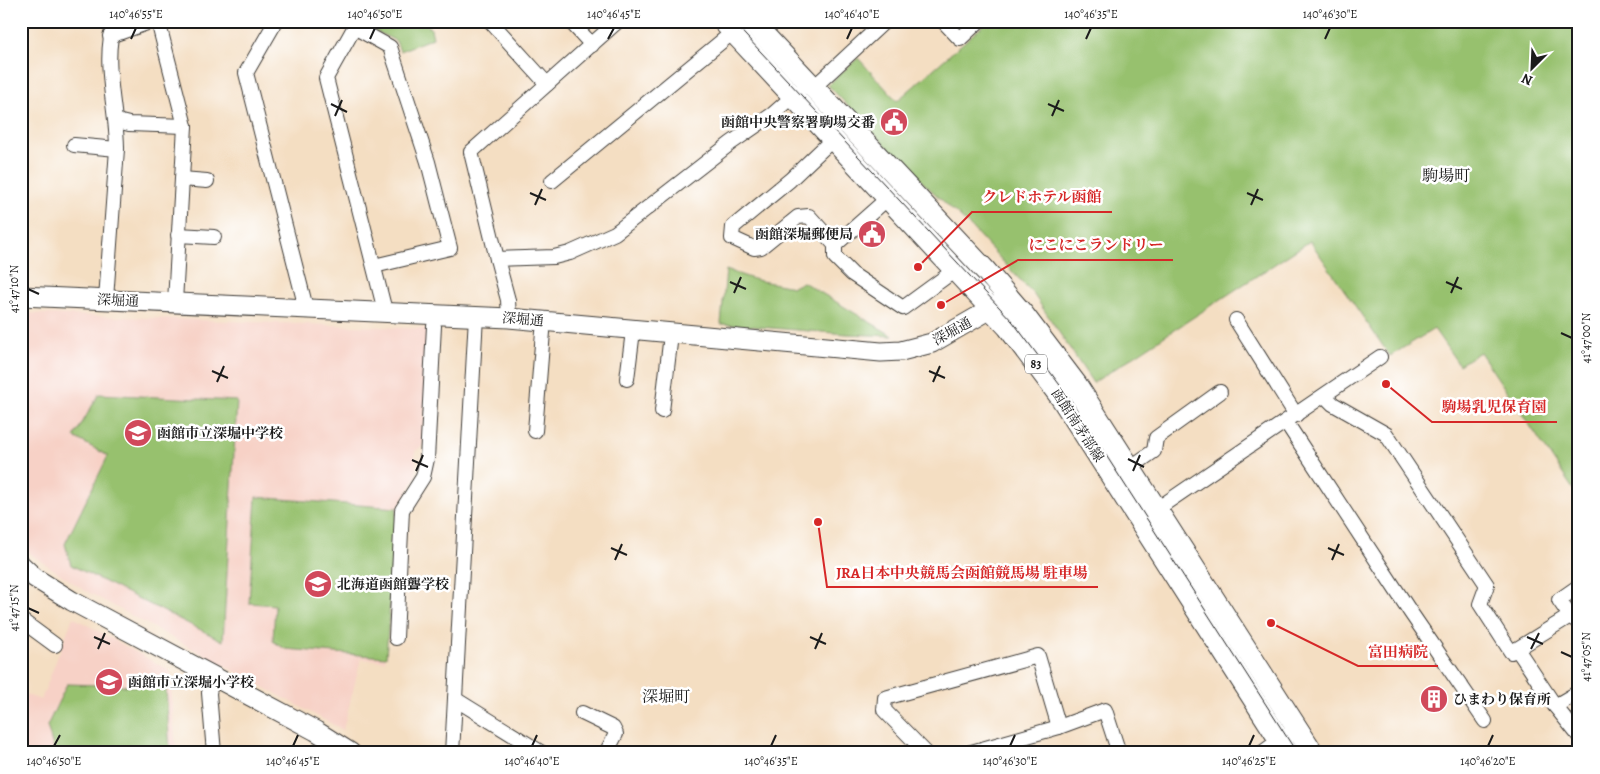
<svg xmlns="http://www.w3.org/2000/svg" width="1600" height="774" viewBox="0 0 1600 774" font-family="Alegreya,'Noto Serif JP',serif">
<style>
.built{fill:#f7d1c6}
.green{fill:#97c16e;stroke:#5a6e45}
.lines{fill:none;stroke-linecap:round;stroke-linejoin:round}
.street-casing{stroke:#3c3935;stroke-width:16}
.secondary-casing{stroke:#3c3935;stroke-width:21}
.primary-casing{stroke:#3c3935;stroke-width:23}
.street{stroke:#fff;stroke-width:14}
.secondary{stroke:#fff;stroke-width:19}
.primary{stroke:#fff;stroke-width:21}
.tram{stroke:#1c1c1c;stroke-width:1}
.ticks{fill:none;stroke:#1c1c1c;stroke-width:2}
.labels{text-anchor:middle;stroke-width:5;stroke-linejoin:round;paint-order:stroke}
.shield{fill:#fff;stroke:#606060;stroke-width:1}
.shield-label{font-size:12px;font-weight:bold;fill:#1c1c1c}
.poi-label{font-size:14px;font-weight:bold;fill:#1c1c1c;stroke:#fff;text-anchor:start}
.street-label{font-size:14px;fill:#1c1c1c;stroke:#fff}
.quarter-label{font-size:16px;fill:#1c1c1c;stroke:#fff}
.leader{fill:none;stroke:#d62828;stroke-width:2}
.callout-dot{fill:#d62828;stroke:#fff;stroke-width:2}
.callout-label{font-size:15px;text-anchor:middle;font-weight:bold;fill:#d62828;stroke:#fff;stroke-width:5;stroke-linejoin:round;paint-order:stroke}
.neatline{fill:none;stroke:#1c1c1c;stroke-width:2}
.ticks-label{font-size:12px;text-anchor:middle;fill:#1c1c1c}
</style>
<rect width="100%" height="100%" fill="#fff"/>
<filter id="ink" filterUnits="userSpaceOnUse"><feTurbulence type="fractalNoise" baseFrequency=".02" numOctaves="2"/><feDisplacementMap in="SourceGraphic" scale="10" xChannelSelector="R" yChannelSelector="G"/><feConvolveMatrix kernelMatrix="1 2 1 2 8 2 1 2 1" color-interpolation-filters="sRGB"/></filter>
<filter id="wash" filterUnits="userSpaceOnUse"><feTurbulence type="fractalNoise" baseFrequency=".0096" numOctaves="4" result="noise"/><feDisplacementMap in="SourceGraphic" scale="20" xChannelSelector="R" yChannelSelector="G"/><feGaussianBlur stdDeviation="1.12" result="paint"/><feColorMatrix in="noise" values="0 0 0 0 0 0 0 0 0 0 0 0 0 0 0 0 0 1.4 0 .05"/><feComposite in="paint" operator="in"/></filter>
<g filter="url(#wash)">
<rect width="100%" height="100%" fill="#f4dec2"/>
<!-- built -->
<g class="built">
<polygon points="21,313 429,329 423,446 415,451 416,476 398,508 385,661 361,659 343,730 84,590 32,555 21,544"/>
<polygon points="73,617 170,671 176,753 21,753 21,693 41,700"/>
</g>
<!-- green -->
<g class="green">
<polygon points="367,21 423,21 431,29 433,38 400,51 396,41 369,28"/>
<polygon points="988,21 1579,21 1579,498 1480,352 1459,365 1434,329 1390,356 1310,241 1093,383 1034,295 971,227 904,165 828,85 858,58 897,101"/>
<polygon points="726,270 756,280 793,287 803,282 893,336 847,334 721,324"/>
<polygon points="99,394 237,401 223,641 71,565 65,544 108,456 74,437"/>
<polygon points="256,497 397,508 386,657 285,649 273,641 275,605 249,603"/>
<polygon points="67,684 166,687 170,753 55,753 47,726"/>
</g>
</g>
<g filter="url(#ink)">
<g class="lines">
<defs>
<g id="street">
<polyline points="158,21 185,126 175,302"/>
<polyline points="276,21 246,73 306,308"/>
<polyline points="358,21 326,78 385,311"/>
<polyline points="490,21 547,84"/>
<polyline points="570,21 592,45"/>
<polyline points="943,21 960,39 979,21"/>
<polyline points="354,27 390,47 428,162 450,248 374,266"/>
<polyline points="110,36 153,21"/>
<polyline points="813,88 885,21"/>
<polyline points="117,121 129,124 185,126"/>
<polyline points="833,139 790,180 733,227 732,238 754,248 761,247 798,217 809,216 835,245 888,198"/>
<polyline points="74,145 117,149"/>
<polyline points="182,179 207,181"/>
<polyline points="552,181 733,32"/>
<polyline points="178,235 214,237"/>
<polyline points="835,245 835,257 852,274 903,308 955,270"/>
<polyline points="497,259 471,152 618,21"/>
<path d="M106 299 117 149C117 107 101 61 115 21"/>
<polyline points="509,318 508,300 497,259 554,257 570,253 615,233 731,143 773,114 798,92"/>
<polyline points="1236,320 1296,415"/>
<polyline points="627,379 632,339"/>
<polyline points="1325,396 1333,404 1386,434 1487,585 1480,604 1511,652 1517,649 1555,706 1579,736"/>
<polyline points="662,411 670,343"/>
<polyline points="1286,422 1411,613 1485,721"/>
<polyline points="535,431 543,332"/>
<polyline points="1130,468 1154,451 1156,438 1220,392"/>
<polyline points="1151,513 1380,357"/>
<polyline points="1579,586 1559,600 1570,616 1579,623"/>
<polyline points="21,620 55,645"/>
<polyline points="396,638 402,510 423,477 427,459 434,326"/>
<polyline points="1517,649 1570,616"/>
<polyline points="213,675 209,693 214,753"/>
<polyline points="455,699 542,753"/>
<polyline points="1555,706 1579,692"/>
<polyline points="582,713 613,728 616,734 606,753"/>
<polyline points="452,753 476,316"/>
<polyline points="926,753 884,710 885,698 1038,656 1059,727"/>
<polyline points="968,753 1059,727 1105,710 1119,753"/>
<polyline points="1262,753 1285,736"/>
</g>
<g id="secondary">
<polyline points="21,296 509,318 881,352 901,351 932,343 1003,302"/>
<polyline points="21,565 35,578 72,601 316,731 351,753"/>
</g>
<g id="primary">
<polyline points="723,21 1008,327 1062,399 1288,753"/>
<polyline points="751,21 985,270 1023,314 1076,384 1313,753"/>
</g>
</defs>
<!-- street casing -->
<use href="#street" class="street-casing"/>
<!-- secondary casing -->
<use href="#secondary" class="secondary-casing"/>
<!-- primary casing -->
<use href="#primary" class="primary-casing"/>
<!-- street -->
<use href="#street" class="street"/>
<!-- secondary -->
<use href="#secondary" class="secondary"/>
<!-- primary -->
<use href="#primary" class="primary"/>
<!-- tram -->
<polyline class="tram" points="732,21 1013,322 1068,396 1297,753"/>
</g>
</g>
<!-- ticks -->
<path class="ticks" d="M131 39 136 28M370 39 375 28M608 39 614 28M847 39 852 28M1086 39 1091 28M1325 39 1330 28M331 104 347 112M1048 104 1064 111M335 116 342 100M1052 116 1059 100M530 193 546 200M1247 193 1263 200M535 205 542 189M1251 205 1258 189M730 282 746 289M1446 282 1462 289M28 289 39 294M734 293 741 277M1451 293 1458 277M1561 333 1572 338M212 371 228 378M929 371 945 378M217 382 224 366M933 382 940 366M1128 459 1144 467M412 460 428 467M416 471 423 455M1133 471 1140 455M611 548 627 555M1328 548 1344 555M615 560 622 544M1332 560 1339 544M28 608 39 613M94 637 110 644M810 637 826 644M1527 637 1543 644M98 649 105 633M815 649 822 633M1531 649 1539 633M1561 652 1572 657M54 746 60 735M293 746 298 735M532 746 537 735M771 746 776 735M1010 746 1015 735M1249 746 1254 735M1488 746 1493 735"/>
<!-- icons -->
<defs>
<symbol id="civic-disc" viewBox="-11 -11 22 22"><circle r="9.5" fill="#d1495b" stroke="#fff"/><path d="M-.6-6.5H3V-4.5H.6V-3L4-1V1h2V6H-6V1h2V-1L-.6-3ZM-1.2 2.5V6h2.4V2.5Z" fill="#fff"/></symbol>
<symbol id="school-disc" viewBox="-11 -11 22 22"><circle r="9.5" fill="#d1495b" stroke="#fff"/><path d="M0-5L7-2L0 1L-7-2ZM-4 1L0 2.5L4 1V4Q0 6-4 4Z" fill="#fff"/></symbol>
<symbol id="building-disc" viewBox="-11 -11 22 22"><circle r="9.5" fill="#d1495b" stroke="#fff"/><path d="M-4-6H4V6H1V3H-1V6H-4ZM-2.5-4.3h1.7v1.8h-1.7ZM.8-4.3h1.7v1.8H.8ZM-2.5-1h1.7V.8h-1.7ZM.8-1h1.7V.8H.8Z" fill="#fff"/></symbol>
</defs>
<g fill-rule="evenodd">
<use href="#civic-disc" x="878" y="106" width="32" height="32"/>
<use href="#civic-disc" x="856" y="218" width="32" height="32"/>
<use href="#school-disc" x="122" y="417" width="32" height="32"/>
<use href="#school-disc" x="302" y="568" width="32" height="32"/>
<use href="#school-disc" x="93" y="666" width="32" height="32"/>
<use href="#building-disc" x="1418" y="683" width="32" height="32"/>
</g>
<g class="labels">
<!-- shield labels -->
<rect class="shield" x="1025" y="354.5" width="22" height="19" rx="4"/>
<g class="shield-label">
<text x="1036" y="368">83</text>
</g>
<!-- poi labels -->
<g class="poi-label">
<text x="875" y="127" text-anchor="end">函館中央警察署駒場交番</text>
<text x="853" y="239" text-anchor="end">函館深堀郵便局</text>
<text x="157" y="438">函館市立深堀中学校</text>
<text x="337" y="589">北海道函館聾学校</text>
<text x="128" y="687">函館市立深堀小学校</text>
<text x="1453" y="704">ひまわり保育所</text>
</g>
<!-- street labels -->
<g class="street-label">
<text transform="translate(118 300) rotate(3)" y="5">深堀通</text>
<text transform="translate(523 319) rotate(5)" y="5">深堀通</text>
<text transform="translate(952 331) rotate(-29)" y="5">深堀通</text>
<text transform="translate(1078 425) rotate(57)" y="5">函館南茅部線</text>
</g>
<!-- quarter labels -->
<g class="quarter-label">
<text x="1446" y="181">駒場町</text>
<text x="666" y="702">深堀町</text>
</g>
</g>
<!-- callouts -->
<path class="leader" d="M918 267L972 212H1112M941 305L1018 260H1173M1386 384L1432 422H1557M818 522L827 587H1098M1271 623L1358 666H1438"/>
<g class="callout-dot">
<circle cx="918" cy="267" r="5"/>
<circle cx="941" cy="305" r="5"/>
<circle cx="1386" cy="384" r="5"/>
<circle cx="818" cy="522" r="5"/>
<circle cx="1271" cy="623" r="5"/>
</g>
<g class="callout-label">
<text x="1042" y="202">クレドホテル函館</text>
<text x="1096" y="250">にこにこランドリー</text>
<text x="1494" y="412">駒場乳児保育園</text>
<text x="962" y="578">JRA日本中央競馬会函館競馬場 駐車場</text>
<text x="1398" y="657">富田病院</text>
</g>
<!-- margin -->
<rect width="1600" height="774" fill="none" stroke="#fff" stroke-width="55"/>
<!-- north arrow -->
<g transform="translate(1532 68) rotate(204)" stroke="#ffffff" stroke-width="4" paint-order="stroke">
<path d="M0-4L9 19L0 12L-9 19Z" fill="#1c1c1c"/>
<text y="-8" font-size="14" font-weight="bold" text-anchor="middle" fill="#1c1c1c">N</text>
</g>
<rect x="28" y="28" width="1544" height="718" class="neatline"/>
<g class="ticks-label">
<text x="136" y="18">140°46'55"E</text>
<text x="375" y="18">140°46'50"E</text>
<text x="614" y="18">140°46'45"E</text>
<text x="852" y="18">140°46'40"E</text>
<text x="1091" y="18">140°46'35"E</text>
<text x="1330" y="18">140°46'30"E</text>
<text transform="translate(14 289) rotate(-90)" y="4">41°47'10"N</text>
<text transform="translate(1586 338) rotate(-90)" y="4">41°47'00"N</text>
<text transform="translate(14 608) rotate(-90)" y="4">41°47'15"N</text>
<text transform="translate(1586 657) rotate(-90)" y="4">41°47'05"N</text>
<text x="54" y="765">140°46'50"E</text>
<text x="293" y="765">140°46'45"E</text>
<text x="532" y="765">140°46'40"E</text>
<text x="771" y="765">140°46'35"E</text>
<text x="1010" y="765">140°46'30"E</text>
<text x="1249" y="765">140°46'25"E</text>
<text x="1488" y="765">140°46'20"E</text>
</g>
</svg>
